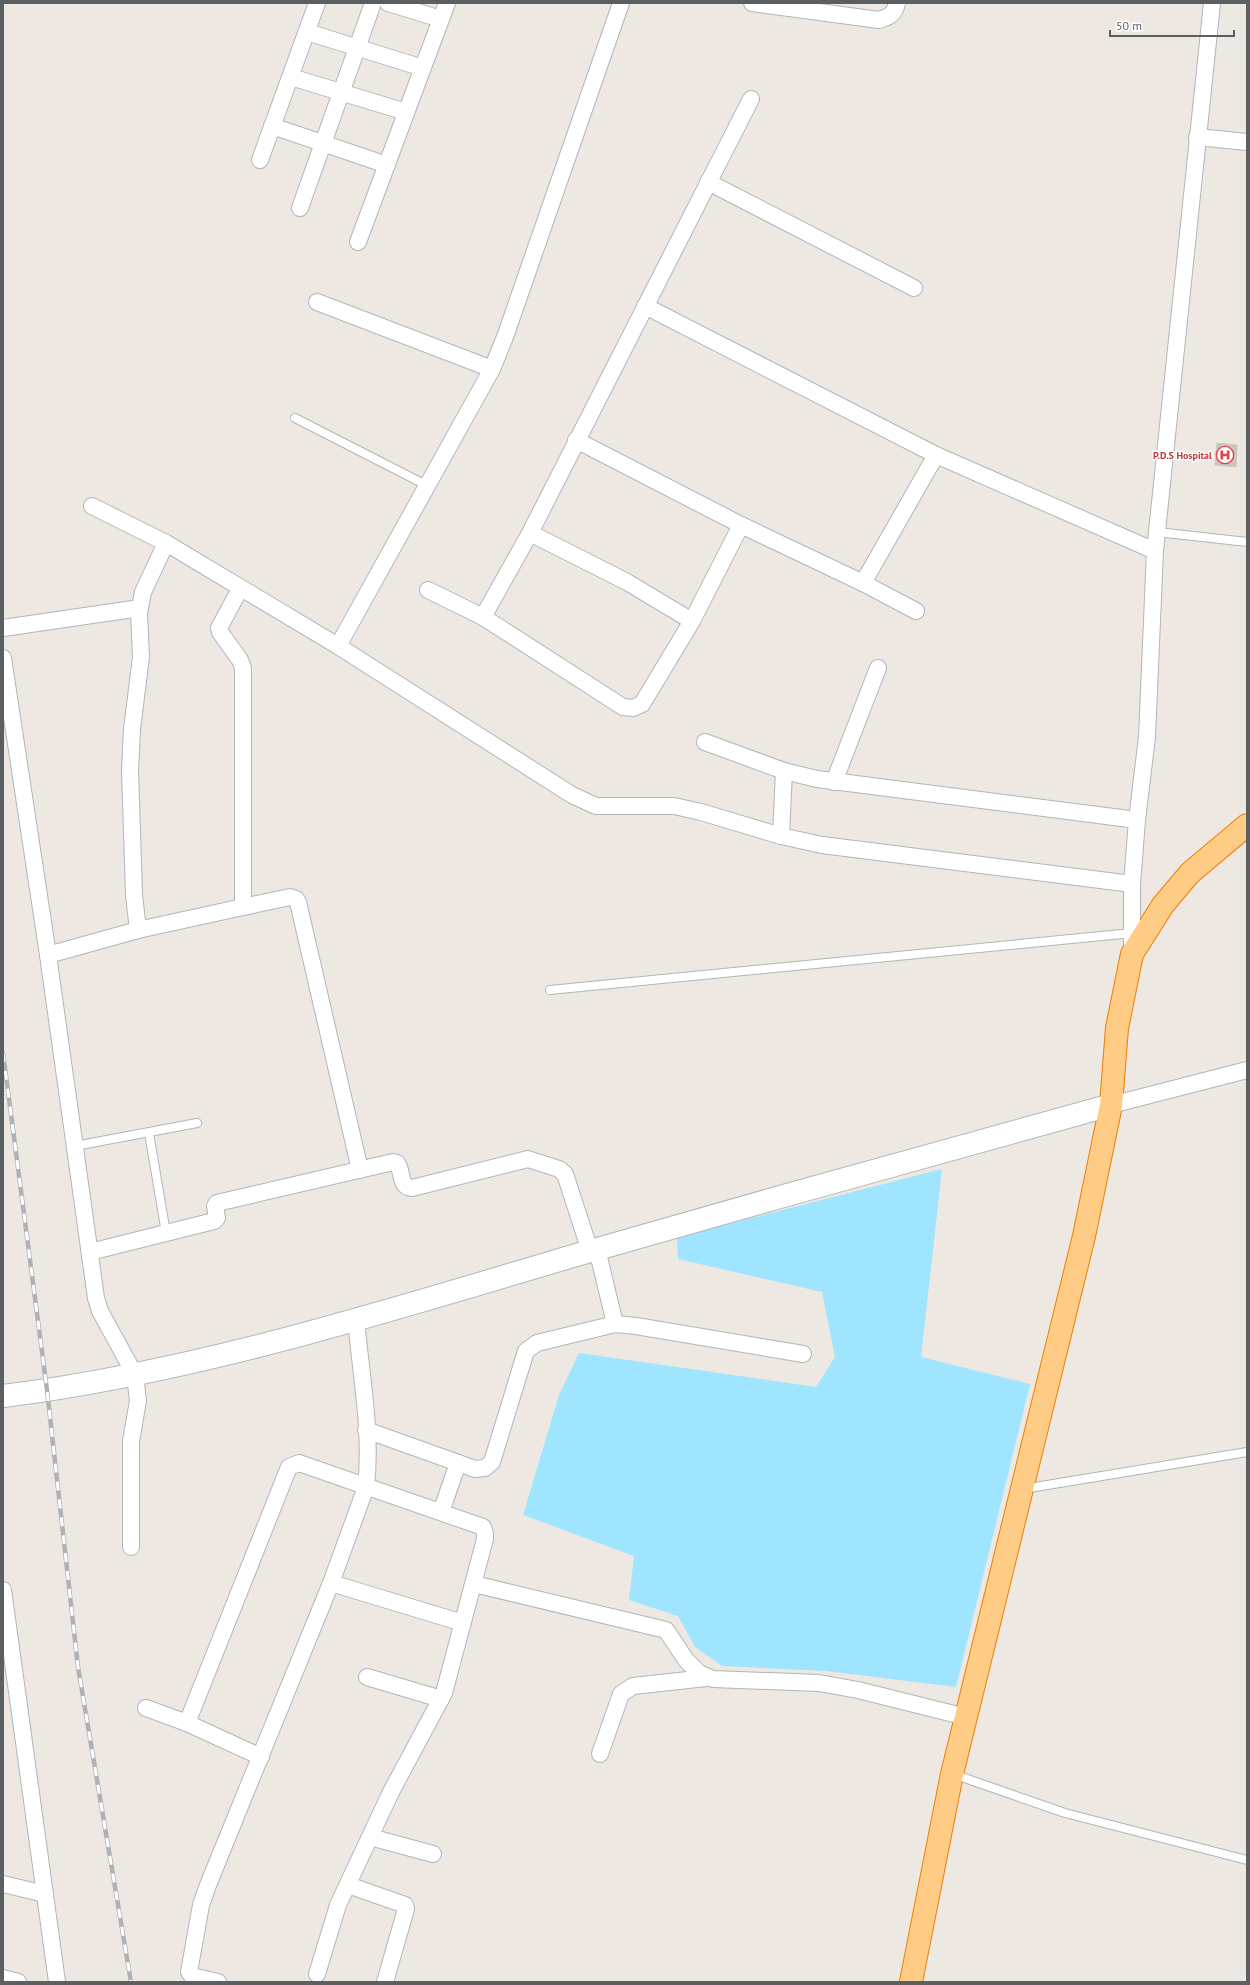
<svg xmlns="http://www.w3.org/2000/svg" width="1250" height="1985" viewBox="0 0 1250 1985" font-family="'PT Sans',sans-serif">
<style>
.water{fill:#9fe5ff}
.building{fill:#c8c3bd;stroke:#d2c9bf}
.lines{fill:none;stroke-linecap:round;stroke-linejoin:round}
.lane-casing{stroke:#b2b5b9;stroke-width:10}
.street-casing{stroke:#b2b5b9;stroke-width:18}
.secondary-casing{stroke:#b1b6b9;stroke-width:24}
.highway-casing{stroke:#ee7d00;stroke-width:24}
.lane{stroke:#fff;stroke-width:8}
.street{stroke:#fff;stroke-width:16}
.secondary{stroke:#fff;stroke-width:22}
.highway{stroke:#ffcc86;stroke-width:22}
.rail-casing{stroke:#b0b1b2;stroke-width:4.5}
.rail{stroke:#fff;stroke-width:3;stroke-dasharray:9;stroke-linecap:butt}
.labels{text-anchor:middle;stroke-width:3;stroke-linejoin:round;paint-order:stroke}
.health-label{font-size:10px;font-weight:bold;fill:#be3a42;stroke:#fff;text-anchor:end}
</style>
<rect width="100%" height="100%" fill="#ede8e1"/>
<!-- water -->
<polygon class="water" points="942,1169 921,1357 1030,1384 956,1687 826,1671 722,1666 695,1647 678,1616 629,1600 634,1556 523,1515 559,1395 579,1353 816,1387 835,1357 822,1292 678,1259 677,1237"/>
<!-- building -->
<polygon class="building" points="1217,443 1237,445 1236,467 1215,465"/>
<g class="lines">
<defs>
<g id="lane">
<polyline points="295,418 428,486"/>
<polyline points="1157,532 1247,542"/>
<polyline points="550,990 1132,933"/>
<polyline points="149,1133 166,1233"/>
<polyline points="75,1146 197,1123"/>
<polyline points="1023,1489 1247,1452"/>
<polyline points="953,1774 1065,1813 1247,1860"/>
</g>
<g id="street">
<polyline points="388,3 441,19"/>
<path d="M752 3 879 20C889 17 895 14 897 3"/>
<polyline points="307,32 423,68"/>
<polyline points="291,77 406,112"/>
<polyline points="272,126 387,165"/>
<polyline points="1197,137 1247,142"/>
<polyline points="260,160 317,3"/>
<polyline points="708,182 914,288"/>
<polyline points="300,208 373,3"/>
<polyline points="358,242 447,3"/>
<polyline points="317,302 492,369"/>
<polyline points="645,306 936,455 1155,551"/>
<polyline points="576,440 741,525 863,583 916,611"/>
<polyline points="92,506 166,543 338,646 572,795 596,806 674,806 701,812 781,836 822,845 1132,884"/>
<polyline points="530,533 627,582 692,621"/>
<polyline points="863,583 936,455"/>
<polyline points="428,590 483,617 623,707 633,708 642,704 692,621 741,525"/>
<polyline points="483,617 530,533 751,99"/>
<polyline points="3,628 140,608"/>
<polyline points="338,646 492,369 505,337 621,3"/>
<polyline points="3,658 48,955 138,930 243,907 243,668 240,660 220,632 219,628 240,589"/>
<polyline points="705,742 784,771 817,779 1137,820"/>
<polyline points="834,782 878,668"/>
<polyline points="781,836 784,771"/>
<polyline points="243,907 290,897 296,899 298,902 360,1170"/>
<polyline points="138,930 134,895 130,770 132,729 141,657 139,613 143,592 166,543"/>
<polyline points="1132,954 1132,884 1137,820 1147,737 1155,551 1212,3"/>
<polyline points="48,955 96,1298 100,1311 135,1375 138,1401 131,1441 131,1547"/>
<polyline points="1111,1105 1247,1070"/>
<polyline points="597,1249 615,1324"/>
<path d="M90 1252 214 1221 217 1218 215 1206 217 1203 393 1162 397 1163C403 1171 399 1187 412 1188L528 1159 559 1169 565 1174 590 1251"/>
<polyline points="366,1430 475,1469 485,1468 492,1462 526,1351 537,1343 603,1327 615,1324 636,1326 803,1354"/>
<polyline points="441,1512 458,1463"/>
<polyline points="331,1583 463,1623"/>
<polyline points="474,1584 666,1630 686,1660 699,1673 713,1679 819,1683 858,1690 966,1717"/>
<polyline points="3,1590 57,1982"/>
<polyline points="367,1677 441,1699"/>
<polyline points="146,1708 187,1723 261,1757"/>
<polyline points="187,1723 289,1467 299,1463 483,1527 485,1533 485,1539 444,1693 391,1792 338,1905 317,1974"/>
<polyline points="600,1754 621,1694 633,1686 706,1678"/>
<polyline points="370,1837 433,1854"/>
<polyline points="3,1884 45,1894"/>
<polyline points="348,1885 405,1905 406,1909 385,1982"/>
<polyline points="3,1978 18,1982"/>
<path d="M218 1982 192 1976 189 1972 201 1905 208 1885 331 1583 366 1487C372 1432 361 1375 356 1320"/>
</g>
<path id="secondary" d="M3 1396C196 1372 387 1311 573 1256 752 1204 931 1155 1111 1105"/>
<polyline id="highway" points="911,1982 952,1774 1084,1236 1111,1105 1117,1028 1132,954 1163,905 1190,873 1247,825"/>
</defs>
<!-- lane casing -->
<use href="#lane" class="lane-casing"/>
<!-- street casing -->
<use href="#street" class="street-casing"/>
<!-- secondary casing -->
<use href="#secondary" class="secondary-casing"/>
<!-- highway casing -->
<use href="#highway" class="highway-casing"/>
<!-- lane -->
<use href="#lane" class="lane"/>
<!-- street -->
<use href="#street" class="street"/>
<!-- secondary -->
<use href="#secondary" class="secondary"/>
<!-- highway -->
<use href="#highway" class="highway"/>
<defs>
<polyline id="rail" points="3,1053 47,1390 78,1667 131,1982"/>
</defs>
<!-- rail casing -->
<use href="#rail" class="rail-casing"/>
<!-- rail -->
<use href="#rail" class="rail"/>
</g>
<!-- icons -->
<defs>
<symbol id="hospital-ring" viewBox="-11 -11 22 22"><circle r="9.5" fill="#fff" stroke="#e0444e" stroke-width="1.5"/><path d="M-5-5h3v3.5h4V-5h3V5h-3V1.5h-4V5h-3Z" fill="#e0444e"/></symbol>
</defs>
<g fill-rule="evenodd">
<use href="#hospital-ring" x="1215" y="445" width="20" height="20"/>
</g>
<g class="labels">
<!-- health labels -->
<g class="health-label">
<text x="1212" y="459">P.D.S Hospital</text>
</g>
</g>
<!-- border -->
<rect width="1250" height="1985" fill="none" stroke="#5a5f62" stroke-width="8"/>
<!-- scale -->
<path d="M1110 30v6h124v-6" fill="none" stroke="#5a5f62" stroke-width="2"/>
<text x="1116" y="30" font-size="12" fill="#5a5f62" stroke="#ffffff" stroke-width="3" paint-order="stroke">50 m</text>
</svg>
